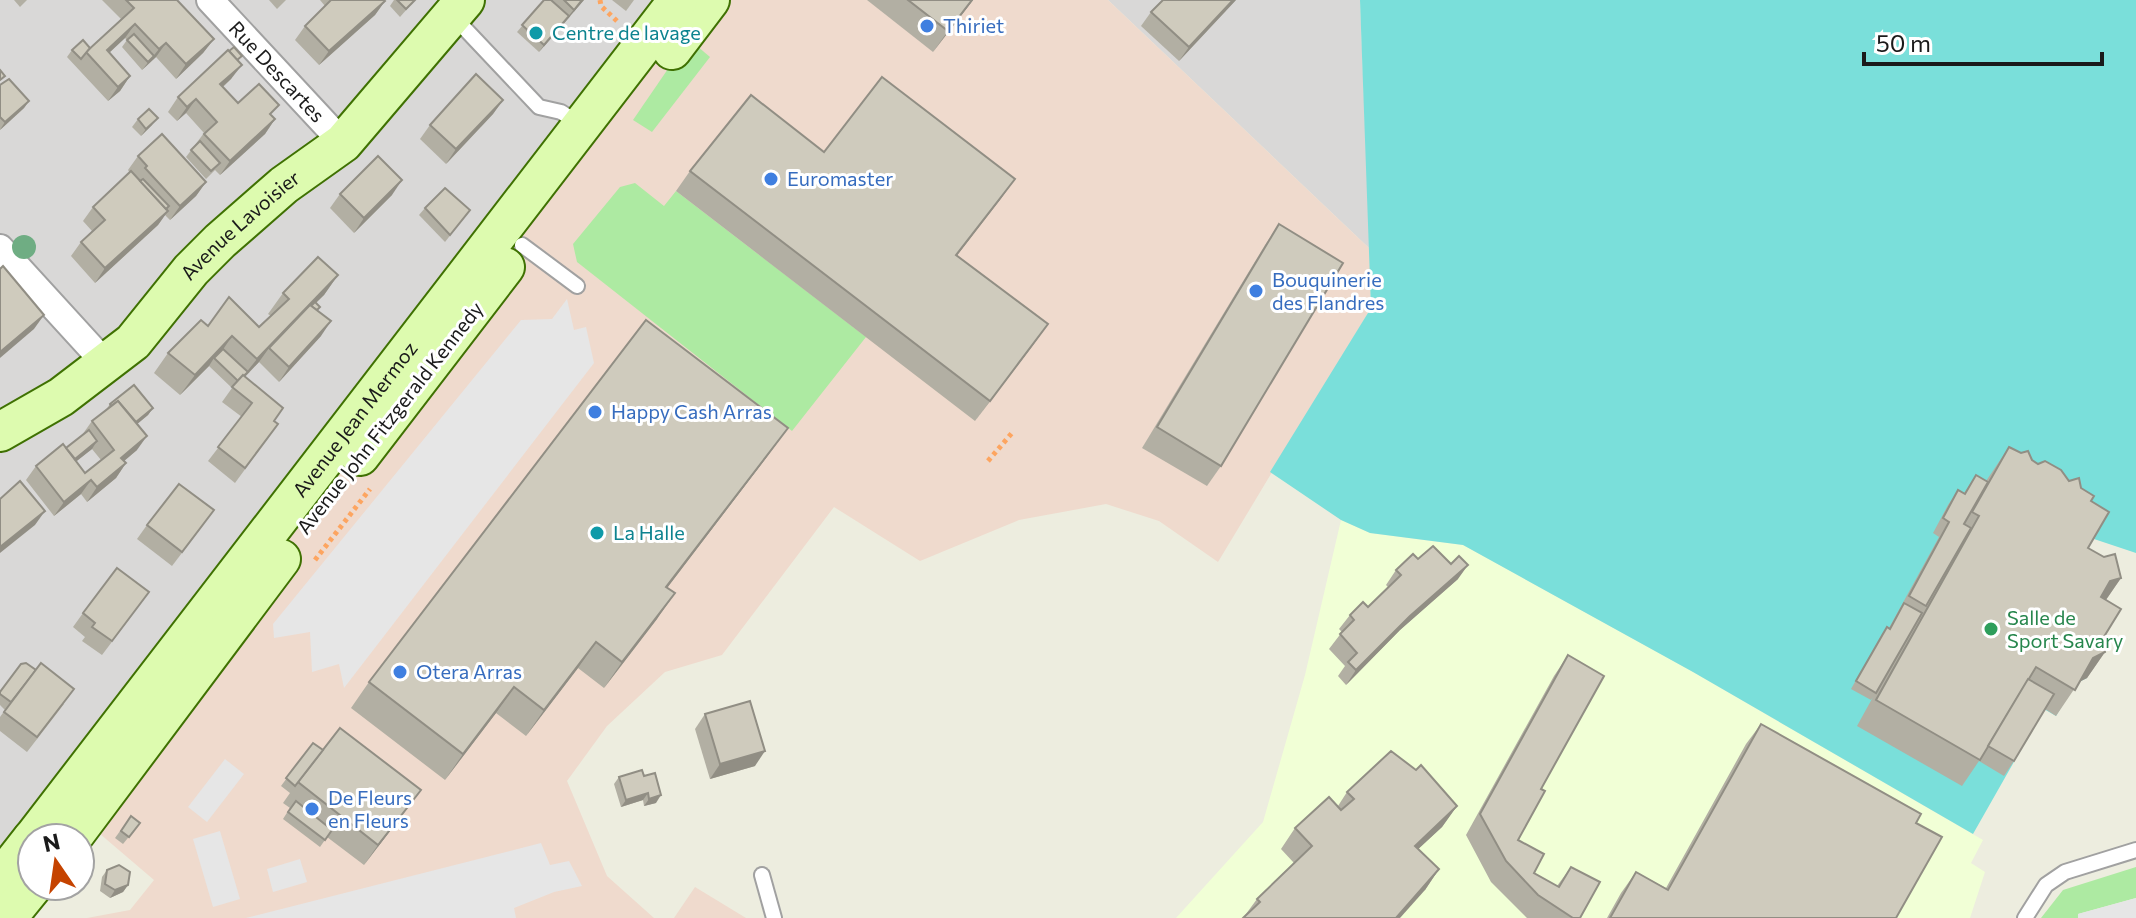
<svg xmlns="http://www.w3.org/2000/svg" width="2136" height="918" viewBox="0 0 2136 918" font-family="Commissioner,sans-serif">
<style>
.residential{fill:#d9d8d7}
.commercial{fill:#efdacd}
.education{fill:#f1ffd6}
.grass{fill:#adeaa2}
.pitch{fill:#7adfda}
.parking{fill:#e6e6e6}
.lines{fill:none;stroke-linecap:round;stroke-linejoin:round}
.lane-casing{stroke:#a1a1a1;stroke-width:18}
.street-casing{stroke:#a1a1a1;stroke-width:30}
.secondary-casing{stroke:#3f7102;stroke-width:42}
.path{stroke:#fda560;stroke-width:5;stroke-dasharray:4 4;stroke-linecap:butt}
.lane{stroke:#fff;stroke-width:14}
.street{stroke:#fff;stroke-width:26}
.secondary{stroke:#ddfbaf;stroke-width:38}
.tree{fill:#6fad83}
.wall{fill:#b2afa3;fill-rule:evenodd}
.shaded-wall{fill:#918e84}
.building{fill:#cfcbbd;stroke:#918e84;stroke-width:2}
.shop-dot{fill:#3f7fe0;stroke:#fff;stroke-width:3}
.culture-dot{fill:#0f9aa8;stroke:#fff;stroke-width:3}
.leisure-dot{fill:#2e9e5b;stroke:#fff;stroke-width:3}
.labels{text-anchor:middle;stroke-width:6;stroke-linejoin:round;paint-order:stroke}
.shop-label{font-size:20px;fill:#366cbe;stroke:#fff;text-anchor:start}
.culture-label{font-size:20px;fill:#0d838f;stroke:#fff;text-anchor:start}
.street-label{font-size:20px;fill:#1a1a1a;stroke:#fff}
.leisure-label{font-size:20px;fill:#27864d;stroke:#fff;text-anchor:start}
</style>
<rect width="100%" height="100%" fill="#ededdf"/>
<!-- residential -->
<g class="residential">
<polygon points="0,0 695,0 0,903"/>
<polygon points="1108,0 1360,0 1370,249 1248,133"/>
</g>
<!-- commercial -->
<g class="commercial">
<polygon points="695,0 1108,0 1370,249 1371,308 1218,562 1159,521 1106,504 1019,520 920,561 834,507 722,655 665,672 607,726 567,781 607,876 654,918 87,918 130,910 154,880 72,810"/>
<polygon points="695,887 746,918 674,918"/>
</g>
<!-- education -->
<polygon class="education" points="1341,520 1370,533 1463,545 1693,672 1983,840 1971,863 1985,872 1970,918 1176,918 1263,822 1305,675"/>
<!-- grass -->
<g class="grass">
<polygon points="697,46 710,57 652,132 633,120 683,47"/>
<polygon points="635,183 664,206 676,191 866,337 792,431 577,262 573,244 620,187"/>
<polygon points="2136,867 2136,898 2078,914 2078,918 2041,918 2063,890"/>
</g>
<!-- pitch -->
<polygon class="pitch" points="1360,0 2136,0 2136,553 2091,538 2070,574 2087,678 2075,684 2056,716 2044,709 1973,834 1693,672 1463,545 1370,533 1341,520 1270,472 1371,308"/>
<!-- parking -->
<g class="parking">
<polygon points="567,299 574,330 586,327 594,363 344,688 339,664 312,672 310,632 274,638 273,624 521,320 552,319"/>
<polygon points="225,759 244,774 207,822 188,807"/>
<polygon points="220,831 240,899 213,907 193,839"/>
<polygon points="541,843 550,865 569,861 582,886 554,892 514,908 516,918 246,918"/>
<polygon points="300,859 307,882 273,892 267,869"/>
<polygon points="2136,898 2136,918 2078,918 2078,914"/>
</g>
<g class="lines">
<defs>
<g id="lane">
<polyline points="452,15 539,107 561,112 580,124"/>
<polyline points="522,245 577,286"/>
<polyline points="762,875 774,918"/>
<polyline points="2025,918 2046,885 2065,872 2136,850"/>
</g>
<g id="street">
<path id="s1" d="M210 0 343 143"/>
<polyline points="0,248 106,364"/>
</g>
<g id="secondary">
<polyline points="672,50 710,0"/>
<path id="s2" d="M0 432 61 397 133 342 191 270 220 241 284 185 343 143 465 0"/>
<polyline points="360,456 505,267"/>
<path id="s3" d="M33 838 678 0"/>
<polyline points="72,838 281,559"/>
<polyline points="0,880 32,839"/>
<polyline points="7,918 33,886"/>
</g>
</defs>
<!-- lane casing -->
<use href="#lane" class="lane-casing"/>
<!-- street casing -->
<use href="#street" class="street-casing"/>
<!-- secondary casing -->
<use href="#secondary" class="secondary-casing"/>
<!-- path -->
<g class="path">
<polyline points="600,0 601,6 618,22"/>
<polyline points="988,461 1012,433"/>
<polyline points="315,560 370,489"/>
</g>
<!-- lane -->
<use href="#lane" class="lane"/>
<!-- street -->
<use href="#street" class="street"/>
<!-- secondary -->
<use href="#secondary" class="secondary"/>
</g>
<!-- trees -->
<circle class="tree" cx="24" cy="247" r="12"/>
<!-- wall -->
<g class="wall">
<polygon points="14,0 27,0 20,7"/>
<polygon points="102,0 177,0 214,39 203,53 176,79 156,57 142,70 122,47 127,40 125,38 109,53 130,76 120,91 108,101 67,57 72,50 90,48 121,19"/>
<polygon points="269,0 286,0 277,9"/>
<polygon points="320,0 384,0 385,1 375,15 319,65 295,40 305,26 325,6"/>
<polygon points="394,0 415,0 400,17 390,6"/>
<polygon points="544,0 584,0 539,52 517,32"/>
<polygon points="612,0 634,0 626,11"/>
<polygon points="867,0 973,0 933,52"/>
<polygon points="1236,0 1179,61 1141,26 1151,12"/>
<polygon points="229,51 242,56 238,61 231,79 223,87 238,103 272,116 275,119 265,134 220,175 215,170 206,179 186,157 204,133 186,113 177,121 168,112 178,97"/>
<polygon points="0,85 29,101 24,108 0,130"/>
<polygon points="503,100 493,114 446,164 420,139 430,125"/>
<polygon points="138,119 152,125 141,136 132,127"/>
<polygon points="824,152 1015,179 957,255 1033,345 975,421 676,191 690,171"/>
<polygon points="138,156 206,182 196,196 170,220 165,215 158,225 95,283 71,256 81,242 92,231 83,221 93,207 130,173 128,170"/>
<polygon points="340,194 392,195 354,233 330,208"/>
<polygon points="425,208 470,210 445,242 419,215"/>
<polygon points="1279,224 1221,466 1207,486 1142,448 1265,245"/>
<polygon points="338,275 324,295 316,303 321,336 279,382 259,362 245,377 274,421 278,424 235,483 208,461 242,417 222,402 232,388 209,366 180,395 154,373 168,353 208,326 259,327 271,316 268,314 283,293"/>
<path d="M110 404 153 408 148 415 137 424V450L124 461 126 463 116 478 87 502 81 494 54 516 26 480 36 466 66 448 82 435 92 421 105 411ZM92 449 101 460 85 473 76 461Z"/>
<polygon points="2009,447 2081,488 2091,501 2088,548 2121,578 2106,600 2102,640 2105,652 2087,678 2079,682 2056,716 2045,709 2014,761 2004,776 1979,761 1962,786 1857,726 1873,697 1871,700 1851,689 1882,634 1887,627 1889,628 1939,537 1933,533 1948,505 1958,490 1964,493 1976,475 1986,481"/>
<polygon points="769,454 667,588 657,619 604,688 578,668 526,736 496,713 445,780 351,708 369,682"/>
<polygon points="204,524 172,566 137,539 147,525"/>
<polygon points="1418,559 1458,579 1400,630 1346,685 1338,676 1345,666 1329,649 1342,632 1339,629 1350,615 1368,607 1388,587 1386,585 1396,570"/>
<polygon points="139,606 102,655 82,641 85,637 73,627 83,613"/>
<polygon points="1568,655 1541,789 1518,840 1534,873 1557,886 1571,867 1580,918 1527,918 1491,882 1466,835 1554,676"/>
<polygon points="0,692 64,704 27,752 0,731 0,717 5,710 0,705"/>
<polygon points="705,714 755,766 710,779 695,729"/>
<polygon points="1761,724 1916,823 1896,918 1607,918 1621,893 1636,872 1666,888 1746,744"/>
<polygon points="313,743 406,810 364,865 327,837 320,847 283,819 290,808 283,803 290,793 281,786"/>
<polygon points="644,776 656,803 644,806 643,800 621,807 614,784 619,777"/>
<polygon points="1347,792 1457,806 1442,827 1418,849 1439,869 1425,890 1243,918 1257,899 1294,863 1281,849 1295,828 1338,806"/>
<polygon points="131,816 140,823 123,844 115,838"/>
<polygon points="107,870 128,885 123,892 110,898 100,891 102,877"/>
</g>
<!-- shaded-wall -->
<g class="shaded-wall">
<polygon points="582,0 584,0 539,52 544,45"/>
<polygon points="972,0 973,0 933,52 948,31"/>
<polygon points="1233,0 1236,0 1179,61 1189,47"/>
<polygon points="385,1 375,15 319,65 329,51"/>
<polygon points="135,24 125,38 96,65 107,50"/>
<polygon points="214,39 203,53 176,79 186,64"/>
<polygon points="166,43 156,57 142,70 159,49"/>
<polygon points="242,65 231,79 210,98 220,84"/>
<polygon points="130,76 120,91 108,101 118,87"/>
<polygon points="196,99 186,113 177,121 187,107"/>
<polygon points="503,100 493,114 446,164 456,149"/>
<polygon points="29,101 24,108 0,130 5,122"/>
<polygon points="158,118 152,125 141,136 146,129"/>
<polygon points="275,119 265,134 220,175 230,161"/>
<polygon points="1015,179 1000,200 942,275 956,255"/>
<polygon points="402,180 392,195 354,233 364,218"/>
<polygon points="206,182 196,196 170,220 180,206"/>
<polygon points="168,211 158,225 95,283 105,268"/>
<polygon points="338,275 324,295 269,348 259,362 233,389 257,359"/>
<polygon points="44,315 34,329 0,358 0,352"/>
<polygon points="331,321 321,336 279,382 289,367"/>
<polygon points="1048,324 1033,345 975,421 990,401"/>
<polygon points="232,336 218,357 214,358 209,366 180,395 195,375"/>
<polygon points="153,408 148,415 124,435 129,428"/>
<polygon points="788,428 769,454 648,613 666,587"/>
<polygon points="147,436 137,450 111,472 121,458"/>
<polygon points="97,441 92,449 63,472 68,465"/>
<polygon points="126,463 116,478 87,502 97,487"/>
<polygon points="91,480 81,494 54,516 64,502"/>
<polygon points="45,511 35,525 0,553 0,547"/>
<polygon points="1468,565 1458,579 1400,630 1346,685 1356,670 1410,616"/>
<polygon points="2121,578 2103,604 2092,607 2110,581"/>
<polygon points="675,593 657,619 604,688 622,662"/>
<polygon points="596,642 578,668 526,736 544,710"/>
<polygon points="2105,652 2087,678 2075,684 2093,658"/>
<polygon points="514,687 496,713 445,780 463,754"/>
<polygon points="765,751 755,766 710,779 720,764"/>
<polygon points="421,790 406,810 364,865 378,845"/>
<polygon points="648,793 643,800 621,807 626,800"/>
<polygon points="661,795 656,803 644,806 649,799"/>
<polygon points="1457,806 1442,827 1400,866 1415,846"/>
<polygon points="1439,869 1425,890 1400,918 1396,918"/>
<polygon points="128,885 123,892 110,898 115,890"/>
</g>
<!-- building -->
<g class="building">
<polygon points="126,0 177,0 214,39 186,64 166,43 159,49 135,24 107,50 130,76 118,87 86,52 134,8"/>
<polygon points="331,0 384,0 385,1 329,51 305,26"/>
<polygon points="397,0 415,0 406,9"/>
<polygon points="544,0 551,0 569,16 544,45 522,25"/>
<polygon points="564,0 582,0 574,10"/>
<polygon points="908,0 972,0 948,31"/>
<polygon points="1163,0 1233,0 1189,47 1151,12"/>
<polygon points="134,34 154,56 148,62 127,40"/>
<polygon points="83,40 90,48 81,59 72,50"/>
<polygon points="234,47 242,56 237,60 229,51"/>
<polygon points="228,50 242,65 220,84 238,103 259,84 279,105 270,114 275,119 230,161 204,134 217,122 196,99 187,107 178,97"/>
<polygon points="0,70 5,76 0,80"/>
<polygon points="476,74 503,100 456,149 430,125"/>
<polygon points="882,77 1015,179 956,255 1048,324 990,401 690,171 751,95 824,152"/>
<polygon points="9,79 29,101 5,122 0,117 0,85"/>
<polygon points="149,109 158,118 146,129 138,119"/>
<polygon points="162,134 206,182 180,206 145,168 147,166 138,156"/>
<polygon points="200,141 220,163 211,171 191,150"/>
<polygon points="378,156 402,180 364,218 340,194"/>
<polygon points="131,171 168,211 105,268 81,242 105,220 93,207"/>
<polygon points="143,179 169,206 166,209 140,181"/>
<polygon points="445,188 470,210 450,235 425,208"/>
<polygon points="1279,224 1343,263 1221,466 1157,427"/>
<polygon points="318,257 338,275 257,359 232,336 195,375 168,353 201,320 208,326 229,297 259,327 289,299 283,293"/>
<polygon points="3,266 44,315 0,352 0,269"/>
<polygon points="315,302 320,307 317,310 311,306"/>
<polygon points="310,305 331,321 289,367 269,348"/>
<polygon points="646,320 788,428 666,587 675,593 622,662 596,642 544,710 514,687 463,754 369,682"/>
<polygon points="223,349 248,372 238,381 214,358"/>
<polygon points="243,375 283,408 274,421 278,424 245,468 218,447 252,403 232,387"/>
<polygon points="134,385 153,408 136,422 118,401 111,406 110,404"/>
<polygon points="118,401 147,436 121,458 126,463 97,487 91,480 64,502 36,466 63,444 85,473 114,450 92,421"/>
<polygon points="89,430 97,441 75,459 66,448"/>
<polygon points="2009,447 2021,453 2028,451 2032,460 2038,464 2045,461 2061,470 2069,481 2079,478 2081,488 2094,496 2091,501 2109,512 2088,548 2104,557 2115,554 2121,578 2110,581 2101,597 2121,609 2102,640 2105,652 2093,658 2075,690 2036,667 1980,760 1876,700 1979,516 1972,512"/>
<polygon points="1976,475 1988,482 1964,524 1971,528 1926,606 1909,596 1949,522 1943,518 1958,490 1965,494"/>
<polygon points="20,481 45,511 0,547 0,499"/>
<polygon points="179,484 214,510 182,552 147,525"/>
<polygon points="1433,546 1451,564 1459,556 1468,565 1410,616 1356,670 1348,662 1357,653 1340,634 1354,620 1350,615 1363,602 1368,607 1401,575 1396,570 1413,554 1418,559"/>
<polygon points="117,568 149,592 112,641 92,627 95,623 83,613"/>
<polygon points="1904,603 1922,613 1876,693 1856,681 1887,627 1890,629"/>
<polygon points="1568,655 1604,676 1541,789 1545,791 1518,840 1544,854 1534,873 1559,887 1571,867 1600,882 1580,918 1573,918 1538,895 1506,861 1480,814"/>
<polygon points="26,663 36,670 11,702 0,694 0,692 21,664"/>
<polygon points="41,663 74,689 37,737 4,712"/>
<polygon points="2028,679 2054,694 2014,761 1988,746"/>
<polygon points="750,701 765,751 720,764 705,714"/>
<polygon points="1761,724 1921,814 1916,823 1942,837 1896,918 1610,918 1636,872 1668,890"/>
<polygon points="340,728 421,790 378,845 298,782"/>
<polygon points="313,743 323,750 295,786 286,778"/>
<polygon points="1391,751 1416,770 1421,765 1457,806 1415,846 1439,869 1396,918 1243,918 1260,902 1257,899 1312,846 1295,828 1329,797 1341,810 1354,799 1347,792"/>
<polygon points="642,770 644,776 655,773 661,795 649,799 648,793 626,800 619,777"/>
<polygon points="296,801 332,830 325,840 288,812"/>
<polygon points="131,816 140,823 129,837 121,831"/>
<polygon points="119,865 130,872 128,885 115,890 105,884 107,870"/>
</g>
<!-- markers -->
<g class="shop-dot">
<circle cx="927" cy="26" r="8"/>
<circle cx="771" cy="179" r="8"/>
<circle cx="1256" cy="291" r="8"/>
<circle cx="595" cy="412" r="8"/>
<circle cx="400" cy="672" r="8"/>
<circle cx="312" cy="809" r="8"/>
</g>
<g class="culture-dot">
<circle cx="536" cy="33" r="8"/>
<circle cx="597" cy="533" r="8"/>
</g>
<circle class="leisure-dot" cx="1991" cy="629" r="8"/>
<g class="labels">
<!-- shop labels -->
<g class="shop-label">
<text x="943" y="33">Thiriet</text>
<text x="787" y="186">Euromaster</text>
<text x="1272" y="287">Bouquinerie<tspan x="1272" dy="23">des Flandres</tspan></text>
<text x="611" y="419">Happy Cash Arras</text>
<text x="416" y="679">Otera Arras</text>
<text x="328" y="805">De Fleurs<tspan x="328" dy="23">en Fleurs</tspan></text>
</g>
<!-- culture labels -->
<g class="culture-label">
<text x="552" y="40">Centre de lavage</text>
<text x="613" y="540">La Halle</text>
</g>
<!-- street labels -->
<g class="street-label">
<text dy="7" stroke="none"><textPath href="#s1" startOffset="98">Rue Descartes</textPath></text>
<text dy="7" stroke="none"><textPath href="#s2" startOffset="320">Avenue Lavoisier</textPath></text>
<text transform="translate(390 418) rotate(-52)" y="7">Avenue John Fitzgerald Kennedy</text>
<text dy="7" stroke="none"><textPath href="#s3" startOffset="528">Avenue Jean Mermoz</textPath></text>
</g>
<!-- leisure labels -->
<g class="leisure-label">
<text x="2007" y="625">Salle de<tspan x="2007" dy="23">Sport Savary</tspan></text>
</g>
</g>
<!-- north arrow -->
<g transform="translate(56 862) rotate(347)"><circle r="38" fill="#ffffff" stroke="#a3a3a3" stroke-width="2"/>
<path d="M0-6L14 30L0 20L-14 30Z" fill="#c54300"/>
<text y="-12" font-size="22" font-weight="bold" text-anchor="middle" fill="#1a1a1a">N</text>
</g>
<!-- scale -->
<path d="M1864 52v12h238v-12" fill="none" stroke="#1a1a1a" stroke-width="4"/>
<text x="1876" y="52" font-size="24" fill="#1a1a1a" stroke="#ffffff" stroke-width="6" paint-order="stroke">50 m</text>
</svg>
